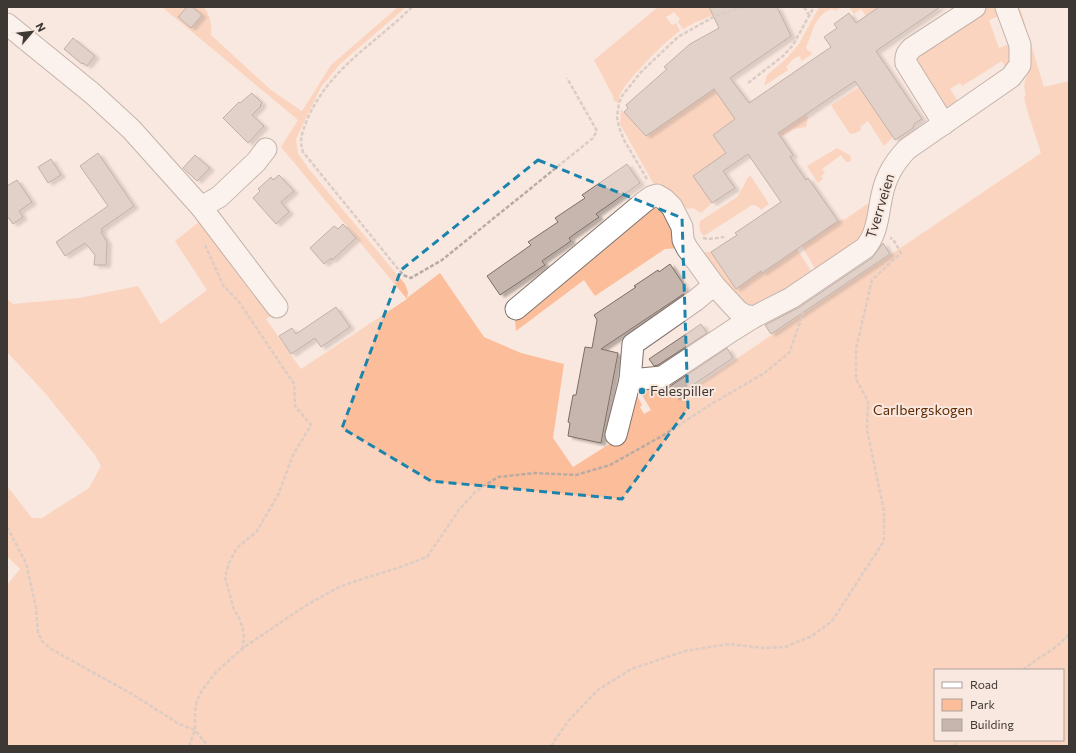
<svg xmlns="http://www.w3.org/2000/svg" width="1076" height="753" viewBox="0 0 1076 753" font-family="Commissioner,sans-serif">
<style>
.green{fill:#fcbd9a;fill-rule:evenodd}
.building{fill:#c6b6ad;stroke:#7c6e66;filter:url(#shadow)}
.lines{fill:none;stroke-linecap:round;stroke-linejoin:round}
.minor-casing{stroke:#83746c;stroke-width:23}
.path{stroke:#b8aba4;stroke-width:2.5;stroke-dasharray:4 2;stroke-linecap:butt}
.minor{stroke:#fff;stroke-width:21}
.marked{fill:none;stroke:#1a84ac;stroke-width:3;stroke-dasharray:8 5;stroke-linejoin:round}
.poi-dot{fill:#1a84ac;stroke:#f9e8df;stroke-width:1.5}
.labels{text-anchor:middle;stroke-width:4;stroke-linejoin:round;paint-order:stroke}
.street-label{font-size:14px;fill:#3e3834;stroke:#f9e8df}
.poi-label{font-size:14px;fill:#3e3834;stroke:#f9e8df;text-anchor:start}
.park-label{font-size:14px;fill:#612b03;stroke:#f9e8df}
</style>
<defs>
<filter id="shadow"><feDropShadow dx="4.5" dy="2.5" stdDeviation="1" flood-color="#0004"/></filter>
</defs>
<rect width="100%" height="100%" fill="#f9e8df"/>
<!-- green -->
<g class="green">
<path d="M162 7H204C210 16 212 24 211 35L271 90 302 111 331 65 398 7H406L340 64 321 87 296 139 298 153 308 168 405 284 408 292 407 298 440 273 484 337 521 353 564 364 553 438 573 467 619 438 634 389 642 405 640 407 644 414 651 410 638 388 661 384 668 386 677 399 1041 153 1027 110 1024 97 1026 95C1021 80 1028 79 1030 65L1016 11 1020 8 1044 87 1069 81V746H7V585L20 569 7 556V486L32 518H42L89 488 101 466 95 455 45 393 7 352V299L13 304 79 298 138 286 161 324 207 290 175 241 200 221 275 313 266 319 301 369 407 299 281 147 298 120ZM935 670H1063V740H935Z"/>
<path d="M658 7H709L716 14 694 23 683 29 678 22 680 19 674 12 666 17 672 25 676 23 680 31C666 40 628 79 620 94 619 97 619 100 619 103L614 101 613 96 594 60Z"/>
<path d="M819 7H842L835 11 832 9C813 16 814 31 806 47L808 51H810L812 54 802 61 799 56 793 59 786 67 788 70 764 86 767 75 786 59 799 44Z"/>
<polygon points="849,7 879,7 866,16 861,9 854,14"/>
<polygon points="986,7 998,7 1001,15 989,20 999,48 1010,44 1013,54 1008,71 1002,61 962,86 960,83 950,89 958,101 945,110 913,56"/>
<polygon points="859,87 893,137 884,146 868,121 860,127 861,130 856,133 850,134 831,105"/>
<path d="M714 89 735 119 713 135 726 154 694 175 712 203 701 213 693 208 687 209C679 198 670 193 657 190L620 124 621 109 646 136Z"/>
<polygon points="806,115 808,117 806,127 793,129 782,136 779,133"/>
<polygon points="837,148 851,156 850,162 846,162 841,155 822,169 825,173 821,176 823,179 818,183 807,166"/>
<path d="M750 175 769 204 761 210 757 206 752 205 704 236C699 232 699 226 700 221L737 197C743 190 744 182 750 175Z"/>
<polygon points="873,200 865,236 817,272 802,246 838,221 843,219 844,220"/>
<polygon points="657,206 662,208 682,248 665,249 595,296 584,280 516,331 515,320 516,315 640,210"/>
<polygon points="797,249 813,274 795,287 749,309 696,252 711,252 736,289 761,271 763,273"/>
</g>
<!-- building -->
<g class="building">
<polygon points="187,7 192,7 202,15 191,28 178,17"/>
<polygon points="709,7 777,7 791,36 730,78 749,103 831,47 824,37 837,28 834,24 849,13 856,23 879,7 940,7 876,51 922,119 914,124 913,128 895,140 855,81 778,133 793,155 790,157 806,180 808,178 838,221 762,273 761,271 736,289 711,252 737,235 735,233 781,202 748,154 723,171 735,188 712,203 693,176 726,153 713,135 735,119 714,89 646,136 624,112 628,108 626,105 667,69 664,67 690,44 719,28"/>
<polygon points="73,38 95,56 87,66 83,63 82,64 64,49"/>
<polygon points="252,93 262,103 260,105 261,106 252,115 264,126 248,143 223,118 239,102 240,103"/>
<polygon points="98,153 134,206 101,229 103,231 101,232 107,242 106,265 94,265 95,255 85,243 65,256 56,242 108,206 80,166"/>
<polygon points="195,155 210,168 197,181 183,168"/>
<polygon points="51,159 61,175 48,183 38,167"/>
<polygon points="627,164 640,183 596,214 599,217 569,238 571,241 542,261 545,265 500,295 487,276 531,245 528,242 558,222 555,218 585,198 582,195"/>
<polygon points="279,175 294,191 281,202 289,212 276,224 253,198 260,191 258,189 271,177 273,180"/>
<polygon points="17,180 32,202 19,211 23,217 13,224 9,218 7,219 7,186"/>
<polygon points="343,224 356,238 332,260 331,258 324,264 310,248 334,226 338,229"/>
<polygon points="883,243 890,254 771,334 765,325 798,308 872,258"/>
<polygon points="670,264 688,291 601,349 618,353 601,443 568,436 570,423 568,422 573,395 576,395 585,347 592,348 597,320 594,315 636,287 634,286 658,270 659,272"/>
<polygon points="336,307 350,327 321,347 315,338 291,354 279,336 292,328 296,334"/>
<polygon points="701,324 707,333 658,365 654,366 649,359"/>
<polygon points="727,348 733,358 675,397 669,387"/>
</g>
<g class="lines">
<defs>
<g id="minor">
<polyline points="7,24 93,94 131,129 201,207 219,197 256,162 266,149"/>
<path d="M944 124 906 63C905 56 907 53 912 48L975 7"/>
<polyline points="201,207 277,307"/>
<path d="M516 309 644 202 651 197 657 195 664 199 672 207 682 227 683 240 687 248 714 285 738 311 744 315 754 317 791 298 865 248C878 233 878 213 882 195 886 176 894 163 907 149L1011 77 1020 65V45L1006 7"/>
<polyline points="630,380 633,344 696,300 714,285"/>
<polyline points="616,435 630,380 662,377 733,330 754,317"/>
</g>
</defs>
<!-- minor casing -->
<use href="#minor" class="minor-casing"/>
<!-- path -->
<g class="path">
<path d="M412 7C375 44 329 68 307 120 302 133 299 139 303 152L403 275 411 278 442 260 593 138 597 131 567 78"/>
<polyline points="804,7 809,15"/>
<polyline points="748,83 783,56 793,45 814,7"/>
<polyline points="647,179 624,140 619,127 617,117 619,103 622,96 641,72 678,37 715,16 743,7"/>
<polyline points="703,238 709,239 724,237"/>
<polyline points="205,245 223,285 239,302 294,384 295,406 311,425 293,455 278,495 257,531 237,548 229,563 225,577 233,607 240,620 244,633 243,648"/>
<polyline points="7,527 26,563 36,607 38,633 42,641 51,649 132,694 179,724 195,730 208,746"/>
<path d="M1023 670C1038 657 1056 650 1069 634"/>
<polyline points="189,746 195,730 195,712 197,700 203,689 216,672 243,648 305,606 337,588 365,578 398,568 427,557 459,510 475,492 498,477 535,473 576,475 610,465 662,436 713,403 763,374 789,353 803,314 802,313"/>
<polyline points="551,746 568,721 598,690 631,669 685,651 729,644 763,648 785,647 812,636 832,621 884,541 884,511 867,430 868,401 856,379 856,349 872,280 901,253 893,239 890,238"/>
<polyline points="954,746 958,740"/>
</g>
<!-- minor -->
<use href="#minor" class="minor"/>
</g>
<!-- marked area -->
<path d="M0 0H1076V753H0ZM538 160 682 218 688 408 622 499 431 481 342 428 401 270Z" fill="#f9e8df" fill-opacity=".55" fill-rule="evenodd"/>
<path class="marked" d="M538 160 682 218 688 408 622 499 431 481 342 428 401 270Z"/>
<!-- markers -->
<circle class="poi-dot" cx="642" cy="391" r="4"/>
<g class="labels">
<!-- street labels -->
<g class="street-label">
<text transform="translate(880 206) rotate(-73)" y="5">Tverrveien</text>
</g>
<!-- poi labels -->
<g class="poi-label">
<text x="650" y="396">Felespiller</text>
</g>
<!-- park labels -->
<g class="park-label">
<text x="923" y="415">Carlbergskogen</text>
</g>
</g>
<!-- border -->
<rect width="1076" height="753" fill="none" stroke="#3e3834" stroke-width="16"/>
<!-- legend -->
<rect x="934" y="669" width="130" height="72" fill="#f9e8df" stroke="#aea29b"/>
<rect x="942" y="682" width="20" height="6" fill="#ffffff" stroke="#aea29b"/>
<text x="970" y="689" font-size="12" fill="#3e3834">Road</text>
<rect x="942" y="699" width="20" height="12" fill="#fcbd9a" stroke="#aea29b"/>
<text x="970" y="709" font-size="12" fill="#3e3834">Park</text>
<rect x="942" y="719" width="20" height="12" fill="#c6b6ad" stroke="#aea29b"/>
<text x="970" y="729" font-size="12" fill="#3e3834">Building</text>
<!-- north arrow -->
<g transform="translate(32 32) rotate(62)" stroke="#f9e8df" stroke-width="3" paint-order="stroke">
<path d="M0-3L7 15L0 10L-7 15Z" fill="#3e3834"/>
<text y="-6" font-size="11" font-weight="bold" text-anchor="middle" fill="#3e3834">N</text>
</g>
</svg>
